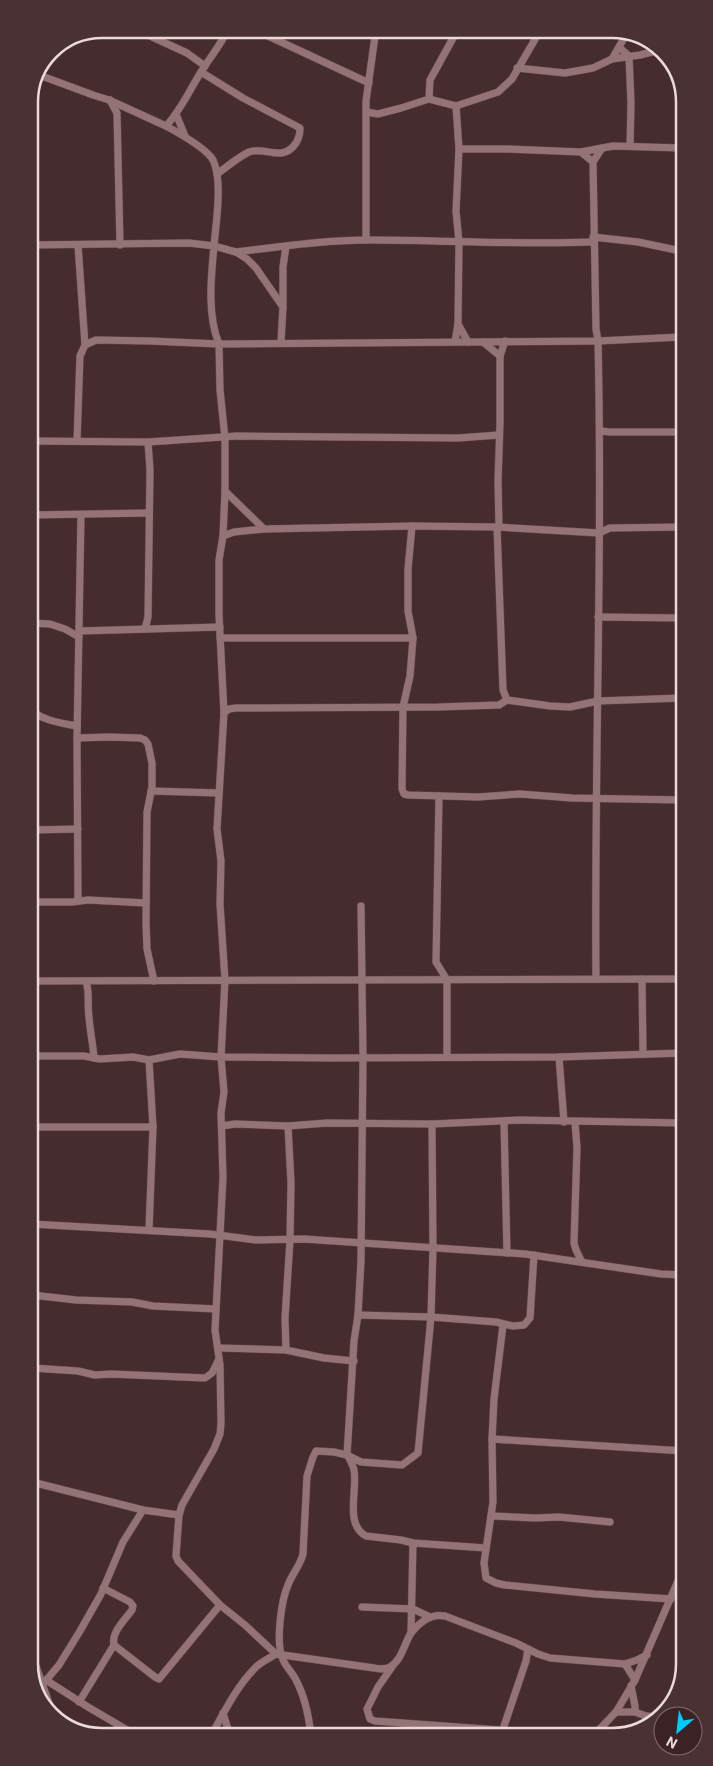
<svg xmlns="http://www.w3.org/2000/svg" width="713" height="1766" viewBox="0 0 713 1766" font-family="Roboto,sans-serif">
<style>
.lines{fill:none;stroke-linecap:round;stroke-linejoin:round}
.minor-casing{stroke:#614a4e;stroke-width:8}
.minor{stroke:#937376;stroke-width:7}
.rim{fill:none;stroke:#ebd9db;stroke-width:2.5}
</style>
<rect width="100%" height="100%" fill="#462b2f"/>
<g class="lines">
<defs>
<g id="minor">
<polyline points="135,29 187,53 205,66"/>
<polyline points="253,29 369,83"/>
<polyline points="619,47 629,56 631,103 630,146"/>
<polyline points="612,59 627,33"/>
<polyline points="517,68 565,73 593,68 612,59 640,55 660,50"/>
<path d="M201 72 243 98 300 128C300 134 299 138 296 143 283 163 265 146 249 152 238 157 227 167 217 174"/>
<path d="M39 75 93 95 109 100 166 126C181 110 189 91 201 72 210 57 221 45 228 29"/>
<polyline points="429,99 430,80 458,29"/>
<polyline points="110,100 117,113 120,245"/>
<polyline points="366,112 378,114 401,108 429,99 456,106 498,92 512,79 541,29"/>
<polyline points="176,114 185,136"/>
<path d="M166 126C177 132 207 149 213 160 223 180 216 223 214 246L236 252 247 259 256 268 283 307 281 342"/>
<polyline points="459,149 508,149 581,152 593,162"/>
<polyline points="581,152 613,146 681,148"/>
<polyline points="29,232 30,245"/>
<polyline points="593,237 638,242 681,251"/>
<polyline points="366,240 366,101 376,29"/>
<path d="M29 245 189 243 214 246C211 277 207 315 219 344L598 341 681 337"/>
<polyline points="78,245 85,345"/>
<path d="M236 252C279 247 324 240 368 240 443 240 518 245 593 242"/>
<polyline points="283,307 283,267 286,246"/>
<polyline points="458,324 468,342"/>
<polyline points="455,342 458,324 459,242 456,211 459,149 456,106"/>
<polyline points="483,342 500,356"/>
<polyline points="600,431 610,432 681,432"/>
<polyline points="30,441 148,442 237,436 458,438 499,435"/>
<polyline points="77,441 80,356 85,345 96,340 150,341 219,344 220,390 225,438 225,491 223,536"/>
<polyline points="225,491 264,529 412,526 497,527 599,533 610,528 682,527"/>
<polyline points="30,515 149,513"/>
<polyline points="412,526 408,569 408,611 413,638 410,676 403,707 402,789 404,794 408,795 478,797 520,794 572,798 682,800"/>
<polyline points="497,527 503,690 507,700 550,706 570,707 598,701 682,698"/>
<polyline points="499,527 498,481 500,423 500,356 505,341"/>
<path d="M264 529 234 532 223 536 219 560V615L224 713 217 829 221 861 220 904 225 980 221 1057 224 1092 221 1113 223 1177 215 1330 220 1365 221 1423 220 1434 214 1449 182 1505 179 1515 176 1556 178 1561 220 1605 245 1625 276 1654 374 1668C380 1669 385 1670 390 1667 402 1660 404 1644 411 1633 419 1623 431 1613 445 1616L516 1643 538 1654 550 1658 625 1664 637 1660 647 1655"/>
<polyline points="598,617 682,618"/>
<polyline points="30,623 50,624 65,629 79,637"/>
<polyline points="145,629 148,617 150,470 148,442"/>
<polyline points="79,631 220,627"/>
<polyline points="220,638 413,638"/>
<path d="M30 708C41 721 61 723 77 726"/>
<polyline points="224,713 229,709 236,708 439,707 499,705 507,700"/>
<polyline points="77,738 109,737 140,738 145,740 148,744 152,763 152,787 147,812 146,923 147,949 154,981"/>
<polyline points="151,791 219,793"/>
<polyline points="439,796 436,962 447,980 447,1057"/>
<polyline points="31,830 78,829"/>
<polyline points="78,901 77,738 81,515"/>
<polyline points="31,902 72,902 88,900 146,903"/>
<path d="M596 979C594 766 603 553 598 341L596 329 593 162 602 148"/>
<polyline points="642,979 643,1054"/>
<polyline points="31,981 683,979"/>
<path d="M86 981C90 993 87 1005 89 1017 90 1031 93 1044 94 1058"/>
<polyline points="31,1056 84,1056 100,1059 133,1057 149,1060 180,1054 221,1057 330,1058 559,1057 683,1053"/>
<polyline points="559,1057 564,1122"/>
<polyline points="149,1060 153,1127 149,1230"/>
<polyline points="504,1121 507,1253"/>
<polyline points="575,1122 577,1148 574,1243 576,1250 582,1262"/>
<polyline points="222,1126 235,1124 288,1126 327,1123 432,1124 519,1120 683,1123"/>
<polyline points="288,1126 291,1183 290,1240 285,1318 286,1350 324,1358 354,1361"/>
<polyline points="31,1127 153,1127"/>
<polyline points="31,1224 210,1234 256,1240 304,1239 525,1254 661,1274 683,1275"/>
<polyline points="32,1295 76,1300 132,1302 153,1306 216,1309"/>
<polyline points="358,1315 431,1317 496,1322 513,1326 524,1325 530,1318 534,1255"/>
<polyline points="503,1325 494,1399 492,1439 493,1502 484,1563 486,1578 496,1583 505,1585 595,1594 671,1599"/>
<polyline points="683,1333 684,1352"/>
<polyline points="218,1348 286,1350"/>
<polyline points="32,1368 78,1371 95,1375 111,1374 205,1378 212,1373 219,1359"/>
<polyline points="492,1439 684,1451"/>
<polyline points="347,1455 361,1462 402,1465 418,1453 431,1317 433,1248 432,1124"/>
<path d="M348 1456C350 1460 353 1465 354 1470 358 1490 344 1524 366 1536L401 1540 413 1543 486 1548"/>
<polyline points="32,1482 143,1510 179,1515"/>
<polyline points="491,1516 535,1518 559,1517 610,1522"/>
<polyline points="362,1607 413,1609 430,1617"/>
<polyline points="411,1633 413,1543"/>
<polyline points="114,1645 155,1677 159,1679 220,1605"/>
<polyline points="32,1655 49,1703 59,1723"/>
<polyline points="625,1664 635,1680"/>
<polyline points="392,1667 378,1687 367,1709 370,1719 375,1721 553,1734"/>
<polyline points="46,1680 88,1707 139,1737"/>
<polyline points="43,1684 59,1665 80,1631 101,1594 123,1542 143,1510"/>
<polyline points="631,1686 635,1706 635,1712"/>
<path d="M79 1702 114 1645C111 1632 125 1620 132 1610L133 1606 130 1602 103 1588"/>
<polyline points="616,1712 635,1712 646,1716 658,1717"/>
<polyline points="223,1713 230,1736"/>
<polyline points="646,1726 646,1716"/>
<polyline points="503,1729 526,1661 528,1649"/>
<polyline points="595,1734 616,1712 635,1680 684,1567"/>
<path d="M211 1736C224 1712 237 1686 256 1667 261 1662 270 1658 276 1654"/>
<path d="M311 1736C309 1717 305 1697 296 1680 292 1672 284 1665 282 1657 276 1641 281 1601 288 1585 292 1574 300 1566 303 1554L307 1476 313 1457 316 1451 334 1452 347 1455 354 1341 358 1315 361 1261 363 1056 361 906"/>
</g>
</defs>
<!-- minor casing -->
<use href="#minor" class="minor-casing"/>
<!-- minor -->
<use href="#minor" class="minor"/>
</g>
<!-- crop -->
<path d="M0 0H713V1766H0ZM102 38H612A64 64 0 0 1 676 102V1664A64 64 0 0 1 612 1728H102A64 64 0 0 1 38 1664V102A64 64 0 0 1 102 38Z" fill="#4a3134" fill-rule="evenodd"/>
<path class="rim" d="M102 38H612A64 64 0 0 1 676 102V1664A64 64 0 0 1 612 1728H102A64 64 0 0 1 38 1664V102A64 64 0 0 1 102 38Z"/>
<!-- north arrow -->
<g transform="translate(678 1731) rotate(208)"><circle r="24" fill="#3c2225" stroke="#826b6e"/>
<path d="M0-4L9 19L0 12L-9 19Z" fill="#00cbf8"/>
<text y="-8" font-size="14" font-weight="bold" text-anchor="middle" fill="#ebd9db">N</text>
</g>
</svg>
